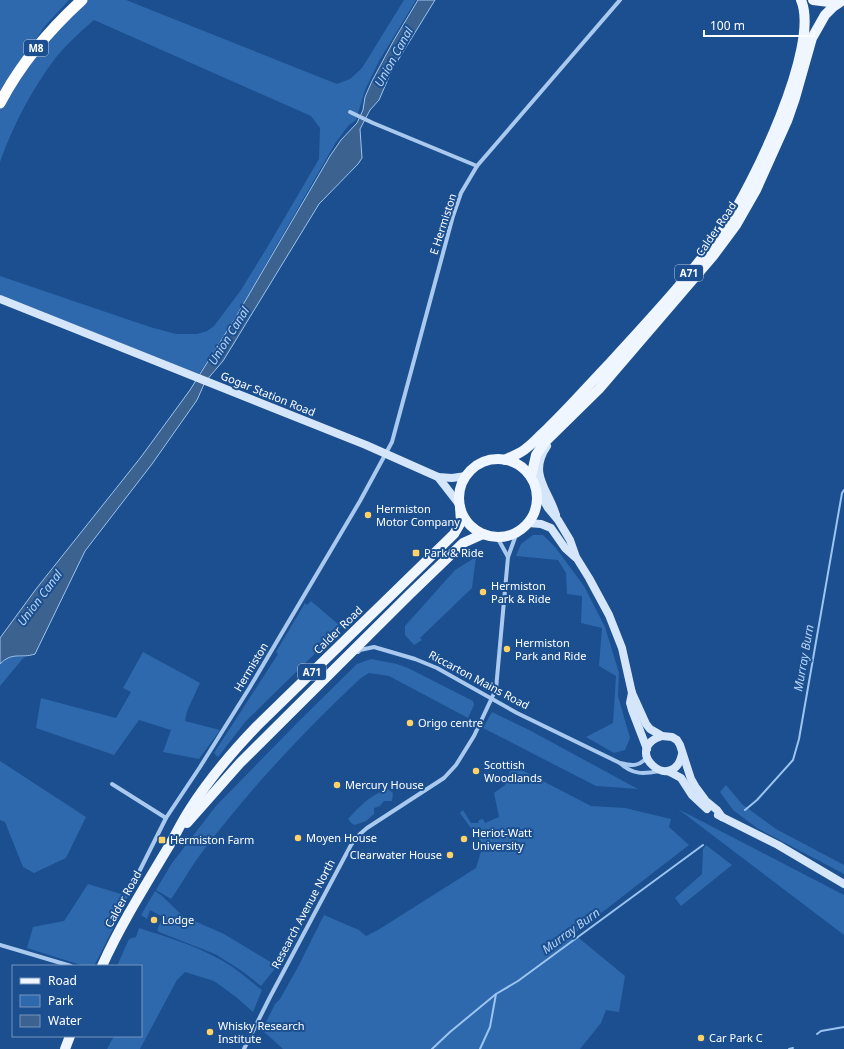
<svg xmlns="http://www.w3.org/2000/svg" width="844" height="1049" viewBox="0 0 844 1049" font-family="'Noto Sans',sans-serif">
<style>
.green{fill:#2e69ad}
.water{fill:#3c6290;stroke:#9cc4f0}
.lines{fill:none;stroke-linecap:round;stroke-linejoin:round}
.stream{stroke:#9cc4f0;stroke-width:2}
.street{stroke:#a9c9ee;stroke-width:4}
.secondary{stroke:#d6e6fa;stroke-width:8}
.primary{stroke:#f0f6ff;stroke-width:10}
.highway{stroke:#fff;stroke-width:11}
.poi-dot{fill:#ffd166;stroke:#1b4f8f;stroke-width:1.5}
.labels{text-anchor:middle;stroke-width:4;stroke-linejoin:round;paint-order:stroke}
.shield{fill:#1b4f8f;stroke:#bbcadd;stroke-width:1}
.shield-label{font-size:10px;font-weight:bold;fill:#fff}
.street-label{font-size:11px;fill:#fff;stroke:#1b4f8f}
.poi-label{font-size:11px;fill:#fff;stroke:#1b4f8f;text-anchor:start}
.water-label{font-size:12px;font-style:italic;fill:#b5d3f5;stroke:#1b4f8f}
</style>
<rect width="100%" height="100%" fill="#1b4f8f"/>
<!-- green -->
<g class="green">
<polygon points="0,0 69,0 45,26 0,92"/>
<path d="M82 0H126L337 84 350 79 362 68 404 0H416L379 61 365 90 356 120 349 125 336 142 240 309 199 374 0 295V276L150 327 176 334H197L207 331 214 326 241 290 268 246 319 159 320 128 311 116 94 20C81 31 68 43 57 56 33 87 13 125 0 162V103L16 75Z"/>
<polygon points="533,535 543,535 555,547 584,586 605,627 619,673 618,696 630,738 625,750 614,753 586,737 613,723 616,676 599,666 602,628 581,623 582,596 567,594 566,573 558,560 516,556 521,544"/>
<polygon points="476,557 472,588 420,638 422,640 414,645 405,635 405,626 455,570"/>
<polygon points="311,601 338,624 342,625 341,626 342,627 246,721 218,757 214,753 278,654 276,652 305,603 307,605"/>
<polygon points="143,652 200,683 187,711 185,721 220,730 199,759 163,752 171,730 139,720 114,755 36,728 41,698 116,718 131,692 123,688"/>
<polygon points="14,656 24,657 0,686 0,664 9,657"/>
<path d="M371 659 397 664 408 668 473 701 474 705 468 718 389 676 369 673 361 678C303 732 251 788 203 851 191 866 182 884 171 899L156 890 172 863 216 806 297 723 357 664Z"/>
<polygon points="492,712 531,731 638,789 596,786 483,728"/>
<polygon points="0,761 86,817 66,858 34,873 23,867 5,822 0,820"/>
<polygon points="512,765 591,806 625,808 671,819 669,827 689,845 574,934 625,976 619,1012 606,1010 601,1023 580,1049 283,1049 262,1030 275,1004 280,999 298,967 324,915 359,930 366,936 378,930 476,868 483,845 460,813 463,810 471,823 478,823 479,820 483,819 485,823 499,817 494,793 505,785"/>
<polygon points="726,785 742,804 776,829 844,865 844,874 757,828 733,810 720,792"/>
<path d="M388 789 393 793 392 801H384L380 806 374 808V814L366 821 355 825 351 823 348 819C361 805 370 795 388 789Z"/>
<polygon points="678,809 844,895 844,935"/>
<polygon points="706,845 732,865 681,906 675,898 702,874 703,849"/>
<polygon points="88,884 121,894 129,893 121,913 94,966 84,966 27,948 33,927 64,921"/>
<polygon points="155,891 162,896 183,916 224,934 277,966 261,986 242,971 215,954 159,932 157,930 163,917 150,910 147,919 141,915"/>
<path d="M139 928C167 937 197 946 223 961 237 969 249 980 262 990L253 1012 236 997 214 981 185 972 177 980 140 1049H107L114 1036H141V966H117L129 939 136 937Z"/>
</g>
<!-- water -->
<path class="water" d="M418 0H435L392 70 379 100 370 110 360 129 362 158 358 164 319 204 223 361 205 382 197 400 152 464 85 551 35 654C20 659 13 651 0 664V638L36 589 141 457 190 390 237 315 330 156 341 140 357 123 363 110 365 97 372 81 394 40Z"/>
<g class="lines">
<!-- stream -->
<g class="stream">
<polyline points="745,810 757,800 793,760 799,739 842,493 844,490"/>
<polyline points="817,1034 821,1031 844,1027"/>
<polyline points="432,1049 450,1032 496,994"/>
<polyline points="480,1049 490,1027 496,994 518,981 703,845"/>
<polyline points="789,1049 793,1048"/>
</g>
<!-- street -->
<g class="street">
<polyline points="350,112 373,123 477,166"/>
<polyline points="497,537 508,557"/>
<path d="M358 652 360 650 374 647 415 659 437 668 517 713 620 763C632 766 639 767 647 757"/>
<path d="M620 763C633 775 643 774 660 771"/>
<polyline points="112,784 166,818"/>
<polyline points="131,888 166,818 200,767 250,687 360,501 392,442 453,216 461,193 477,166 620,0"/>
<polyline points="0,945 71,966"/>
<polyline points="244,1049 270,997 351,845 360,834 367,828 444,778 456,765 474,736 496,689 508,557 517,532"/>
</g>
<!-- secondary -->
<g class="secondary">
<polyline points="0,299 366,445 438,477 452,478 466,476"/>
<path d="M547 446C528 474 548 489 556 515"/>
<polyline points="438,477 459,504"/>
<polyline points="535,485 548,508 558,520 570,540 576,557 589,578 609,615 622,648 632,693 646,724 650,729 657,733 662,736 672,737 677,740 680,745 691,779 695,786 706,801 717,810 722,817"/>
<polyline points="528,523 541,524 551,528 565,548 575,557"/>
<polyline points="632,693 630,703 632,710 647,749"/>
<path d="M662 736C620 749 673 796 682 754"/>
<polyline points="668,771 681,778 692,795 707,809"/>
<polyline points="718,815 778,845 844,884"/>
</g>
<!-- primary -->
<g class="primary">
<polyline points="813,0 829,2 837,0"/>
<circle cx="498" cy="498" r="39"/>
<path d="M505 460C510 457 516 455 521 452 531 446 538 437 546 430 568 409 588 386 609 364 648 321 691 276 724 228 752 187 821 46 801 0"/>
<polyline points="531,477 536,455 544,443 599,389 713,256 736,225 756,190 787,121 795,98 812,38 825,15 833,7 843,0"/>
<polyline points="187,823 240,763 410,594 463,543 483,534"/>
<path d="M102 966C121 924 145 886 169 846 176 834 182 821 190 809 209 779 232 752 257 726L454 534 461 522 460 507"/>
<polyline points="65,1049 70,1036"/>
</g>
<!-- highway -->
<path class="highway" d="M0 103C21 63 49 30 82 0"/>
</g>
<!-- markers -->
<g class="poi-dot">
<circle cx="368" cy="515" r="4"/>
<rect x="412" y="549" width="8" height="8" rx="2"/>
<circle cx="483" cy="592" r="4"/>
<circle cx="507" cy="649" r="4"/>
<circle cx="410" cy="723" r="4"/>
<circle cx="476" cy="771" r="4"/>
<circle cx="337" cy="785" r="4"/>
<circle cx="298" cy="838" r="4"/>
<circle cx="464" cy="839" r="4"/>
<rect x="158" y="836" width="8" height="8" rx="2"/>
<circle cx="450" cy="855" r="4"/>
<circle cx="154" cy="920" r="4"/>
<circle cx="210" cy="1032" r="4"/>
<circle cx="701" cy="1038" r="4"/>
</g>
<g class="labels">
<!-- shield labels -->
<g class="shield">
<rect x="24" y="40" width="24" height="16" rx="3"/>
<rect x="675" y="265" width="28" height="16" rx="3"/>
<rect x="298" y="664" width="28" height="16" rx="3"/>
</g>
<g class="shield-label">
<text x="36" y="52">M8</text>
<text x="689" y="277">A71</text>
<text x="312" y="676">A71</text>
</g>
<!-- street labels -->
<g class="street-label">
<text transform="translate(443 224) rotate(-72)" y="4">E Hermiston</text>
<text transform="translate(716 229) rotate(-56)" y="4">Calder Road</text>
<text transform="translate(268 394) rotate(22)" y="4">Gogar Station Road</text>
<text transform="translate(338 630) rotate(-44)" y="4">Calder Road</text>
<text transform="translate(251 667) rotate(-59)" y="4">Hermiston</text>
<text transform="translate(479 680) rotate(28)" y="4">Riccarton Mains Road</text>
<text transform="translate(123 899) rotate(-61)" y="4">Calder Road</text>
<text transform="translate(303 914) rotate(-62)" y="4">Research Avenue North</text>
</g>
<!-- poi labels -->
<g class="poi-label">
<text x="376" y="513">Hermiston<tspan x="376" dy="13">Motor Company</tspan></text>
<text x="424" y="557">Park &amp; Ride</text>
<text x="491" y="590">Hermiston<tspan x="491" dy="13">Park &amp; Ride</tspan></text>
<text x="515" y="647">Hermiston<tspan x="515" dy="13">Park and Ride</tspan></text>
<text x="418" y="727">Origo centre</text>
<text x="484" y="769">Scottish<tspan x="484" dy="13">Woodlands</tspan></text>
<text x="345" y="789">Mercury House</text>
<text x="472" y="837">Heriot-Watt<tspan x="472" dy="13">University</tspan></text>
<text x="306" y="842">Moyen House</text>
<text x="170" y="844">Hermiston Farm</text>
<text x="442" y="859" text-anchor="end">Clearwater House</text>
<text x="162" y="924">Lodge</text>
<text x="218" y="1030">Whisky Research<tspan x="218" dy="13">Institute</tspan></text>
<text x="709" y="1042">Car Park C</text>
</g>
<!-- water labels -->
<g class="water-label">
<text transform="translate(394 57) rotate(-61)" y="4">Union Canal</text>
<text transform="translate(229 336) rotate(-58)" y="4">Union Canal</text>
<text transform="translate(40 598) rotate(-53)" y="4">Union Canal</text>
<text transform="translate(804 658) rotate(-80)" y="4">Murray Burn</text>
<text transform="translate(571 931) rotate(-36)" y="4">Murray Burn</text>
</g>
</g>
<!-- legend -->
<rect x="12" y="965" width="130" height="72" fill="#1b4f8f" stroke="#7695bc"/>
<rect x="20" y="978" width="20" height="6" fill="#f0f6ff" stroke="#7695bc"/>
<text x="48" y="985" font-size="12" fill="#ffffff">Road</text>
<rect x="20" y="995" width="20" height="12" fill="#2e69ad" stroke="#7695bc"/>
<text x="48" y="1005" font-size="12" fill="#ffffff">Park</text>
<rect x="20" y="1015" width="20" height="12" fill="#3c6290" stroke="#7695bc"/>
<text x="48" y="1025" font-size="12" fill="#ffffff">Water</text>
<!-- scale -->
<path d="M704 30v6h110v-6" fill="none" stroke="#ffffff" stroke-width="2"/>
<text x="710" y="30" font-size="12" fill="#ffffff" stroke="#1b4f8f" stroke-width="3" paint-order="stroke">100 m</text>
</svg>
